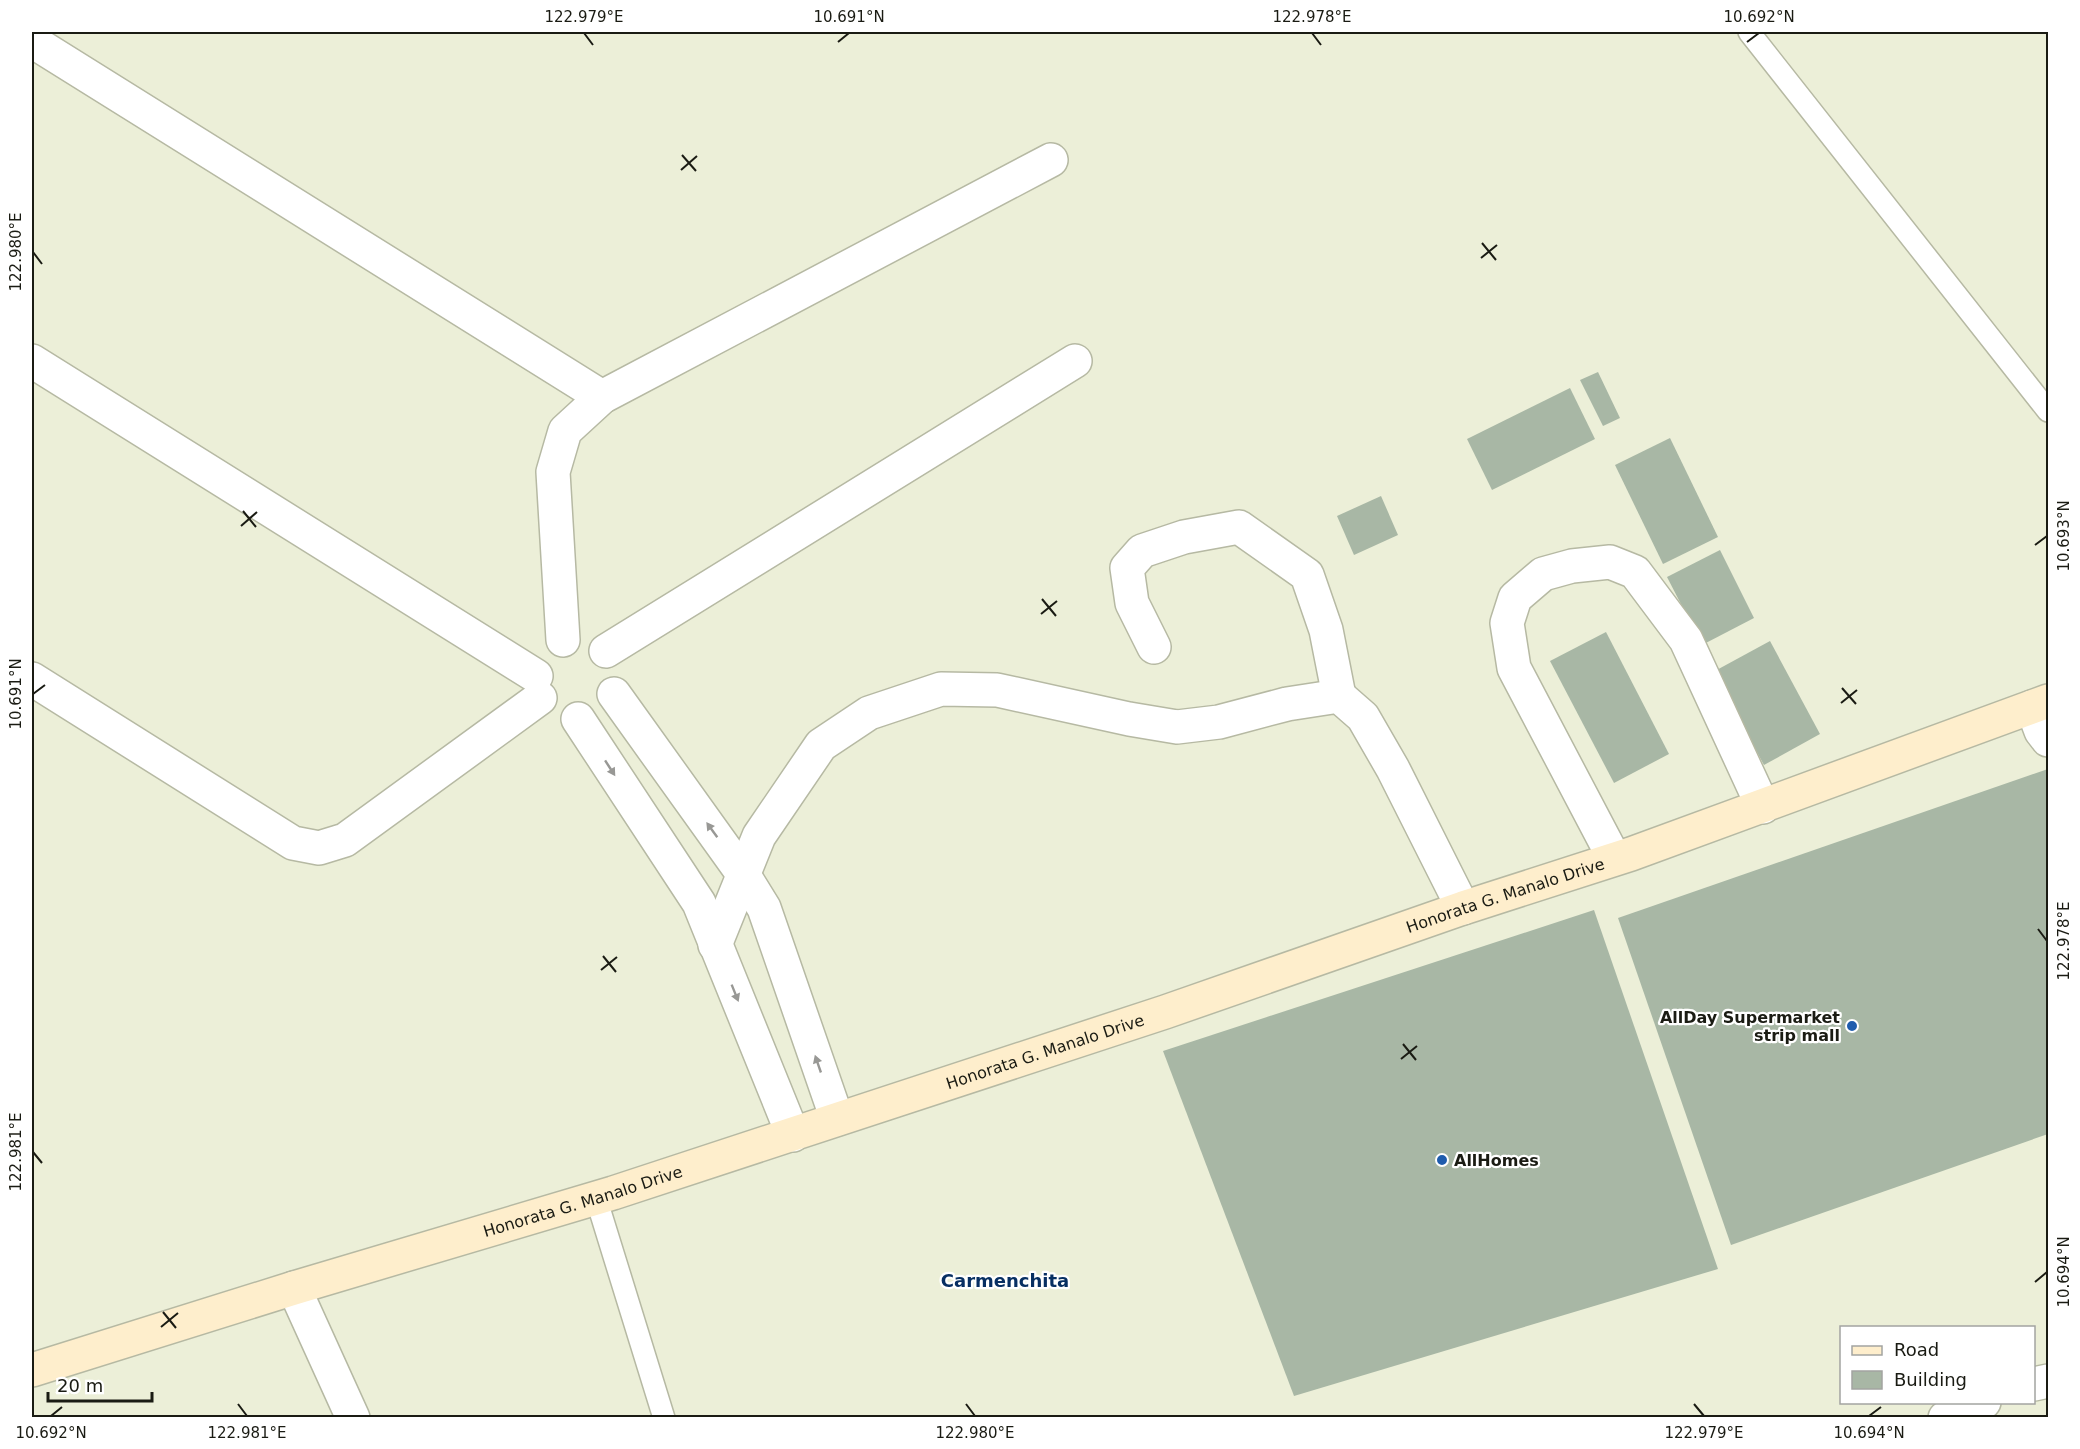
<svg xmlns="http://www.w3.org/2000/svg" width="2080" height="1449" viewBox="0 0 2080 1449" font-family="'DejaVu Sans',sans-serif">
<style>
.building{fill:#a8b7a5}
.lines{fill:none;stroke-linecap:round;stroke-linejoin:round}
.lane-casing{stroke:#b6b9a3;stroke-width:24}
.street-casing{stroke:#b6b9a3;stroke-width:36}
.secondary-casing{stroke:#b6b9a3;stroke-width:36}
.lane{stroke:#fff;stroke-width:21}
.street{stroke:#fff;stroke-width:33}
.secondary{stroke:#feeecc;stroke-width:33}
.oneway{fill:#989895}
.ticks{fill:none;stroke:#1a1b13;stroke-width:2}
.poi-dot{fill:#1f5cad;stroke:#fff;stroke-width:2}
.labels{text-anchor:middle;stroke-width:4.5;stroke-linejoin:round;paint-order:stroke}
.street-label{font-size:16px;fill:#1a1b13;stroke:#fff}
.poi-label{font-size:16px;font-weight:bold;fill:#1a1b13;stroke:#fff;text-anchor:end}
.neighbourhood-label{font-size:18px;font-weight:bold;fill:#072f62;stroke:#fff}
.neatline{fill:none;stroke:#1a1b13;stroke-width:2}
.ticks-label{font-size:15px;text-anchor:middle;fill:#1a1b13}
</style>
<rect width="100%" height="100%" fill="#ecefd8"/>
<!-- building -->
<g class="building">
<polygon points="1598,372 1620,418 1603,426 1580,380"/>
<polygon points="1570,388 1595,439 1492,490 1467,439"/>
<polygon points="1670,438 1718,537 1663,564 1615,465"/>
<polygon points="1381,496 1398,535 1354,555 1337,516"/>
<polygon points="1720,550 1754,618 1702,645 1667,577"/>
<polygon points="1606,632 1669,754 1614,783 1550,661"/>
<polygon points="1770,641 1820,734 1764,765 1713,672"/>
<polygon points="2048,769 2048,1134 1731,1245 1618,918"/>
<polygon points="1594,910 1718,1269 1294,1396 1163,1051"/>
</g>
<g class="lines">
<defs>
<g id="lane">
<polyline points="1749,32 2048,411"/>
<polyline points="596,1198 664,1418"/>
</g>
<g id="street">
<polyline points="32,41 602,397"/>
<polyline points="32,361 536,676"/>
<polyline points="563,640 553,472 565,431 602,397 1051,160"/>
<polyline points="1154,647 1132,603 1127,568 1142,551 1184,537 1239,527 1307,575 1326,630 1339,696"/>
<polyline points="606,651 1075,361"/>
<polyline points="32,679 293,843 319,848 345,840 540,698"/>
<polyline points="614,694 743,874 764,908 837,1119"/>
<polyline points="2032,707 2041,731 2048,740"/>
<polyline points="578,719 699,903 793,1135"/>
<polyline points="1614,858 1514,668 1507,623 1515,598 1543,574 1572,566 1610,562 1635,572 1686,640 1763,807"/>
<polyline points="715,945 759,836 821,745 869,713 941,689 997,690 1129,719 1177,727 1219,722 1287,704 1339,696 1363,717 1393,769 1463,908"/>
<polyline points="294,1288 353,1418"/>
<polyline points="2034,1384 2048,1381"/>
<polyline points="1945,1418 1984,1402"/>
</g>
<g id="secondary">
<path id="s1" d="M32 1370 294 1288 613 1193 1165 1012 1463 908 1631 854 2048 701"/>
</g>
</defs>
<!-- lane casing -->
<use href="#lane" class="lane-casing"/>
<!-- street casing -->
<use href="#street" class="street-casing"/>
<!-- secondary casing -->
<use href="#secondary" class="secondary-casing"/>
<!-- lane -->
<use href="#lane" class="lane"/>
<!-- street -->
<use href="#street" class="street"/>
<!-- secondary -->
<use href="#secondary" class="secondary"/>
</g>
<!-- one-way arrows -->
<defs><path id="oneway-solid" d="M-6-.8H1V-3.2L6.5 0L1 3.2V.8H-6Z" transform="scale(1.5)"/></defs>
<g class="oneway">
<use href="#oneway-solid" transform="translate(610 768) rotate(57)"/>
<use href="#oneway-solid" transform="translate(712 830) rotate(-126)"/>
<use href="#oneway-solid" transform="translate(735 993) rotate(68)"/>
<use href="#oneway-solid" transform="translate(818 1064) rotate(-109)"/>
</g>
<!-- ticks -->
<path class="ticks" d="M584 33 593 45M1312 33 1321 45M838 42 849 33M1747 42 1759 33M682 155 696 171M681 170 697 156M1482 243 1496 260M33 252 42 264M1481 258 1497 245M243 511 256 527M241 526 257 512M2035 545 2047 536M1042 599 1056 616M1041 614 1057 601M1842 688 1856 704M33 694 45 685M1841 703 1857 690M2038 929 2047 941M603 956 616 972M601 970 617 957M1403 1044 1416 1060M1401 1059 1417 1046M33 1152 42 1163M2035 1282 2047 1272M163 1312 176 1328M161 1327 178 1313M238 1404 247 1416M966 1404 975 1416M1694 1404 1704 1416M51 1416 62 1407M1869 1416 1881 1407"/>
<!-- markers -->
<g class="poi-dot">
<circle cx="1852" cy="1026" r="6"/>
<circle cx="1442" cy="1160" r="6"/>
</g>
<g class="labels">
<!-- street labels -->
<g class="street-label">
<text dy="6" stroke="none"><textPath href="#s1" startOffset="1548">Honorata G. Manalo Drive</textPath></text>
<text dy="6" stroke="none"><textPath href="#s1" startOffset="1062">Honorata G. Manalo Drive</textPath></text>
<text dy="6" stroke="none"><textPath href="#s1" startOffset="576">Honorata G. Manalo Drive</textPath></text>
</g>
<!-- poi labels -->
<g class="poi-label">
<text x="1840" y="1023">AllDay Supermarket<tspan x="1840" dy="18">strip mall</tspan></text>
<text x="1454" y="1166" text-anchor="start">AllHomes</text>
</g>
<!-- neighbourhood labels -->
<g class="neighbourhood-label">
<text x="1005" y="1287">Carmenchita</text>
</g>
</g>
<!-- border -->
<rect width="2080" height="1449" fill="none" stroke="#ffffff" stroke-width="66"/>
<!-- legend -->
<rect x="1840" y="1326" width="195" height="78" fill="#ffffff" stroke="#a3a4a1" stroke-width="1.5"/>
<rect x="1852" y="1346" width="30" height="9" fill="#feeecc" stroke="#a3a4a1" stroke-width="1.5"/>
<text x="1894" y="1356" font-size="18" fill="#1a1b13">Road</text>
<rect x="1852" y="1371" width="30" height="18" fill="#a8b7a5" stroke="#a3a4a1" stroke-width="1.5"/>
<text x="1894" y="1386" font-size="18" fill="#1a1b13">Building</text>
<!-- scale -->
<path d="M48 1392v9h104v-9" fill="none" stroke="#1a1b13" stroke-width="3"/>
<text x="57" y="1392" font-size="18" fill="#1a1b13" stroke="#ffffff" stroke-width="4.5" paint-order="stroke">20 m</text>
<rect x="33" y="33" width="2014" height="1383" class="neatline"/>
<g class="ticks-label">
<text x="584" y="22">122.979°E</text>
<text x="849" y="22">10.691°N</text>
<text x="1312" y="22">122.978°E</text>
<text x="1759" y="22">10.692°N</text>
<text transform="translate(16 252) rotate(-90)" y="5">122.980°E</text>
<text transform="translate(2064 536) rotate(-90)" y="5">10.693°N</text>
<text transform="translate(16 694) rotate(-90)" y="5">10.691°N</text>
<text transform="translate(2064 941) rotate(-90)" y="5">122.978°E</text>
<text transform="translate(16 1152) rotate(-90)" y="5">122.981°E</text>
<text transform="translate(2064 1272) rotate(-90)" y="5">10.694°N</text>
<text x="51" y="1438">10.692°N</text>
<text x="247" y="1438">122.981°E</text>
<text x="975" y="1438">122.980°E</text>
<text x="1704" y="1438">122.979°E</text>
<text x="1869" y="1438">10.694°N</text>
</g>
</svg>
